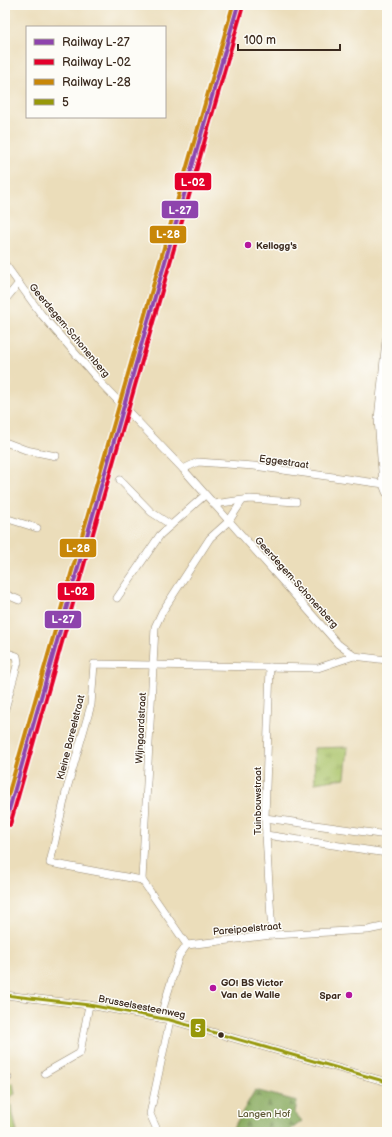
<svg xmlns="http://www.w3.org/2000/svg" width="392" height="1137" viewBox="0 0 392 1137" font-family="'Balsamiq Sans',sans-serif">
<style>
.green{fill:#abc46a;stroke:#737744}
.forest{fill:url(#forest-firs);stroke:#626a3e}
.park{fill:url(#park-tufts);stroke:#737744}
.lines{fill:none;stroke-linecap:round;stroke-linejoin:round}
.minor-casing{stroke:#93846c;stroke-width:8}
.major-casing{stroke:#93846c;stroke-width:10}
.minor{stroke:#fff;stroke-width:7}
.major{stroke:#fff;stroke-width:9}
.bus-1-casing{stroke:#fdfcf7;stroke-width:6}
.bus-1{stroke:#97980a;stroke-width:3}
.rail-1-casing{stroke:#fdfcf7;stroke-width:7}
.rail-2-casing{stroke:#fdfcf7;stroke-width:7}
.rail-3-casing{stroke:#fdfcf7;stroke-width:7}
.rail-1{stroke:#8e44ad;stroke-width:4}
.rail-2{stroke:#e4002b;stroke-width:4}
.rail-3{stroke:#c88708;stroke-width:4}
.poi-dot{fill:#b5179e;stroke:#fdfcf7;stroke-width:1.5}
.bus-dot{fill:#3b2a1e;stroke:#fdfcf7;stroke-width:1.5}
.labels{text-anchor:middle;stroke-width:3;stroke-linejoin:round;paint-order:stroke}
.poi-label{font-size:10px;font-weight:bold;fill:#3b2a1e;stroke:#fdfcf7;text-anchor:start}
.street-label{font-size:10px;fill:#3b2a1e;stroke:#fdfcf7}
.park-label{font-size:10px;fill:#5d5835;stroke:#fdfcf7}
.line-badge{stroke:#fdfcf7;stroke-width:1.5}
.badge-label{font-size:11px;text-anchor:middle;font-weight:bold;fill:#fff}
</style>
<defs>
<pattern id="forest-firs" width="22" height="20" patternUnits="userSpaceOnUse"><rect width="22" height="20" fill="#88aa5e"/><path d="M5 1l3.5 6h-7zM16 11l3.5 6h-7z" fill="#708b4d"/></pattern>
<pattern id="park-tufts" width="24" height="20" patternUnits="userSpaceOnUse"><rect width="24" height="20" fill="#abc46a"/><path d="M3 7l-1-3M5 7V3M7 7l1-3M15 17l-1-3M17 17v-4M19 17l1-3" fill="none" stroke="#8c9f57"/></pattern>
</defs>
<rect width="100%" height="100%" fill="#fdfcf7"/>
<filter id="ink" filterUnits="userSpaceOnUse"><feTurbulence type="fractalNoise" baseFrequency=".025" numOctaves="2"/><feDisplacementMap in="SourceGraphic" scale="8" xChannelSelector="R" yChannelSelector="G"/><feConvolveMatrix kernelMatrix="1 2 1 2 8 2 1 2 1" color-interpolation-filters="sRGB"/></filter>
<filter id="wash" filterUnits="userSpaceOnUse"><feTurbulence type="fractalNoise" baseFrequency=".012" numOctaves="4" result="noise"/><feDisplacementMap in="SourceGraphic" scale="16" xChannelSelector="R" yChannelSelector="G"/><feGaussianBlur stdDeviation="0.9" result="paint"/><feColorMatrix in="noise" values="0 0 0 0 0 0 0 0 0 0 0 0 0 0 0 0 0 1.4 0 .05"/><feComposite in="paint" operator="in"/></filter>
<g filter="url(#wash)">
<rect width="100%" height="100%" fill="#ebddba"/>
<!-- green -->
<polygon class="green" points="13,1083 15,1094 9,1097 17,1132 5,1132 5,1084"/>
<!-- forest -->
<polygon class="forest" points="255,1090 297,1101 295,1113 302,1121 288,1132 231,1132"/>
<!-- park -->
<polygon class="park" points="348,747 345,778 315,783 314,748"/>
</g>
<g filter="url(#ink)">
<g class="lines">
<defs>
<g id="minor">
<polyline points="5,264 41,314 102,384 183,469 338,644 354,656 387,660"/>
<polyline points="5,300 19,283"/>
<polyline points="5,442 26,450 56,456"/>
<polyline points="183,469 198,462 254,466 384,484"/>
<polyline points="120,480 151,512 171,525"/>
<polyline points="214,504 250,499 296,502"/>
<polyline points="5,518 37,528"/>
<polyline points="5,594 19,600"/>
<polyline points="117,598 160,535 205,495"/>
<polyline points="5,652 17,656 18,662 5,709"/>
<polyline points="270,667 265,818 272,935"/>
<polyline points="265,818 387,835"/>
<polyline points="266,835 387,853"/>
<polyline points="142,880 50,863 66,792 91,705 94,664 318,668 354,656"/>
<polyline points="187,945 142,880 155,627 162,612 210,538 229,521 242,501"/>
<polyline points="5,995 89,1005 170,1020 387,1082"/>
<polyline points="160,1018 179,956 187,945 272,935 368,930 387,926"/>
<polyline points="45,1073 80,1053 89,1005"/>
<polyline points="5,1077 8,1078"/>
<polyline points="158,1132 150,1114 170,1020"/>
</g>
<polyline id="major" points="387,340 379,419 384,484 387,492"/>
</defs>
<!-- minor casing -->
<use href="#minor" class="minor-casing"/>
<!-- major casing -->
<use href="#major" class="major-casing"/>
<!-- minor -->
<use href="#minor" class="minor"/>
<!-- major -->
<use href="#major" class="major"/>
<defs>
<polyline id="bus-1" points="5,995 89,1005 170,1020 387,1082"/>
</defs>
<!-- bus-1 casing -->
<use href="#bus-1" class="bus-1-casing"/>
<!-- bus-1 -->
<use href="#bus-1" class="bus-1"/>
<defs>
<polyline id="rail-1" points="5,824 238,5"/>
<polyline id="rail-2" points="10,825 243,6"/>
<polyline id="rail-3" points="5,806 233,5"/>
</defs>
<!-- rail-1 casing -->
<use href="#rail-1" class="rail-1-casing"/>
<!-- rail-2 casing -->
<use href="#rail-2" class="rail-2-casing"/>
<!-- rail-3 casing -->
<use href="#rail-3" class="rail-3-casing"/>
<!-- rail-1 -->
<use href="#rail-1" class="rail-1"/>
<!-- rail-2 -->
<use href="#rail-2" class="rail-2"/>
<!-- rail-3 -->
<use href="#rail-3" class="rail-3"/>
</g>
</g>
<!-- markers -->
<g class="poi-dot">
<circle cx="248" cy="245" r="4"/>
<circle cx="213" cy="988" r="4"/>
<circle cx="349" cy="995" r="4"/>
</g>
<circle class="bus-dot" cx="221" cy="1035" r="3.5"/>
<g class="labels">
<!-- poi labels -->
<g class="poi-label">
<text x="256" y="249">Kellogg's</text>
<text x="221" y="986">GO! BS Victor<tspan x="221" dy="12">Van de Walle</tspan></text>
<text x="341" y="999" text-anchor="end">Spar</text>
</g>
<!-- street labels -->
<g class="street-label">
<text transform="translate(70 330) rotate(50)" y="4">Geerdegem-Schonenberg</text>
<text transform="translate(284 461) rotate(8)" y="4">Eggestraat</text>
<text transform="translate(297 582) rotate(48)" y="4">Geerdegem-Schonenberg</text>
<text transform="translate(140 728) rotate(-87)" y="4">Wijngaardstraat</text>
<text transform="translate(70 737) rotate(-76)" y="4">Kleine Bareelstraat</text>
<text transform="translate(257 801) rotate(-90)" y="4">Tuinbouwstraat</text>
<text transform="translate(247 928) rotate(-5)" y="4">Pareipoelstraat</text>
<text transform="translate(142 1006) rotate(11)" y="4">Brusselsesteenweg</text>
</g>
<!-- park labels -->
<g class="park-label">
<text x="264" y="1117">Langen Hof</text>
</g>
</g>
<g class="line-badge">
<rect x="174" y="172" width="38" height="19" rx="4" fill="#e4002b"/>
<rect x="161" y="200" width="38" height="19" rx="4" fill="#8e44ad"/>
<rect x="149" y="225" width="38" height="19" rx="4" fill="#c88708"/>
<rect x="59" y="538" width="38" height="20" rx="4" fill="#c88708"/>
<rect x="57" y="582" width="38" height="19" rx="4" fill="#e4002b"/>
<rect x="44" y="610" width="38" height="19" rx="4" fill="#8e44ad"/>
<rect x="190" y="1018" width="16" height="20" rx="4" fill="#97980a"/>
</g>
<g class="badge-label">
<text x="193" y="186">L-02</text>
<text x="180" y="214">L-27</text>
<text x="168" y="238">L-28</text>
<text x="78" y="552">L-28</text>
<text x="76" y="595">L-02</text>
<text x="63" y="623">L-27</text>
<text x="198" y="1032">5</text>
</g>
<!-- margin -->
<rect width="392" height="1137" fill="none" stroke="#fdfcf7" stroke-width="20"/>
<!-- legend -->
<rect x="26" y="26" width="140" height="92" fill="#fdfcf7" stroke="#afa8a0"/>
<rect x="34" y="39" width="20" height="6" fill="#8e44ad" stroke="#afa8a0"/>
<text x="62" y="46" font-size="12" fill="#3b2a1e">Railway L-27</text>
<rect x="34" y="59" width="20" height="6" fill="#e4002b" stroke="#afa8a0"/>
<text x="62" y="66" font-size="12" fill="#3b2a1e">Railway L-02</text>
<rect x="34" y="79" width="20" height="6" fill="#c88708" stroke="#afa8a0"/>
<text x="62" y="86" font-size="12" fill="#3b2a1e">Railway L-28</text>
<rect x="34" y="99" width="20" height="6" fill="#97980a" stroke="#afa8a0"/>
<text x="62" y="106" font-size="12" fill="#3b2a1e">5</text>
<!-- scale -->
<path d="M238 44v6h102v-6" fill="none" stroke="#3b2a1e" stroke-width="2"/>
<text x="244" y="44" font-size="12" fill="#3b2a1e" stroke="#fdfcf7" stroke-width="3" paint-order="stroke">100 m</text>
</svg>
